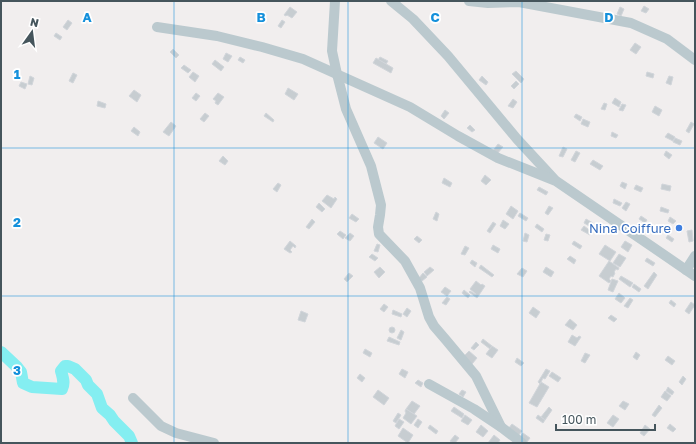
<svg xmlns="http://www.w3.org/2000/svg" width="696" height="444" viewBox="0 0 696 444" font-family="'Golos Text',sans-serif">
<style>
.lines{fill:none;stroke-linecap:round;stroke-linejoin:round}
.river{stroke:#84eef1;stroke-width:12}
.building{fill:#c7cdd1;stroke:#d1d5da}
.minor{stroke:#bbc9ce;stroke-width:10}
.grid{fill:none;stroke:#1490db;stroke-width:1;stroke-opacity:0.55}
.shop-dot{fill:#3f7fe0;stroke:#fff;stroke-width:1.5}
.labels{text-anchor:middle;stroke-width:3.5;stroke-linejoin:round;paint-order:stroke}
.shop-label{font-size:13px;fill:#366cbe;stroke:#fff;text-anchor:end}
.grid-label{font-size:13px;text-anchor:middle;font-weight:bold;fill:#1490db;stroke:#fff;stroke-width:3.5;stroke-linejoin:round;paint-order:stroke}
</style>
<rect width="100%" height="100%" fill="#f1eeee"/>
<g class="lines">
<!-- river -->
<path class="river" d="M1 352 17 367 21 372 23 383 32 387 62 389C65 383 63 378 61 371L65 366H68L75 369 86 380 88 385 97 394 102 408 110 415 114 421 129 436 132 443"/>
</g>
<!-- building -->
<g class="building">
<polygon points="644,6 649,9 646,13 641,11"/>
<polygon points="290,7 297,12 292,18 287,15 286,16 284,15"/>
<polygon points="620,7 624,9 621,16 617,14"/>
<polygon points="68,20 72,23 67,30 63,27"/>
<polygon points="282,20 285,22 281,28 278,26"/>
<polygon points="56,33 62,37 60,40 54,36"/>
<polygon points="635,43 641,47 636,54 630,50"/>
<polygon points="173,49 179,55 176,58 170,52"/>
<polygon points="226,53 232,56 228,62 223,59"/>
<polygon points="240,57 245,60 243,63 238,60"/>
<polygon points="380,57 388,61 386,64 378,60"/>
<polygon points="376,58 393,68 391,73 373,63"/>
<polygon points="215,60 224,67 221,71 212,64"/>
<polygon points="184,65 191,70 188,73 181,68"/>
<polygon points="516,71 524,79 521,83 512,74"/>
<polygon points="193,72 199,76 195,82 189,77"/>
<polygon points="647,72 654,74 653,78 646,76"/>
<polygon points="73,73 77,75 73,83 69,81"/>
<polygon points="30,76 34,78 32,85 28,84"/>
<polygon points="482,76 488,82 486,85 479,80"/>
<polygon points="669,76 673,77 671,85 666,83"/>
<polygon points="516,81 519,84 514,89 511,86"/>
<polygon points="21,82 27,84 25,89 19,86"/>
<polygon points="288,88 298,94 294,100 285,94"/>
<polygon points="134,90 141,95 137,102 129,96"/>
<polygon points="196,93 200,96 196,101 192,98"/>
<polygon points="218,93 224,97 218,105 215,103 216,101 213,99"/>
<polygon points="615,98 621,102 619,107 612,103"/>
<polygon points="513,99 517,102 513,108 508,106"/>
<polygon points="98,101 106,104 105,108 97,106"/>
<polygon points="604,103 607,104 605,110 601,109"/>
<polygon points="622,104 626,105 623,111 619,110"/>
<polygon points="655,106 662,110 659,116 652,112"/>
<polygon points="445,110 449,113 444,119 441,116"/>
<polygon points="205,113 209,116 204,122 200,119"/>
<polygon points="266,113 274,120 273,122 264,116"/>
<polygon points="576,114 582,117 580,121 574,117"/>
<polygon points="583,119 590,122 588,127 581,124"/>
<polygon points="171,122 176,126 169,136 163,132"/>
<polygon points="691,122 694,124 689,133 686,131"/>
<polygon points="470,125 475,130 472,132 467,128"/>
<polygon points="134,127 140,132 138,136 131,131"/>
<polygon points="612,132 618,135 616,138 611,136"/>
<polygon points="668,133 675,137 673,141 665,137"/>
<polygon points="378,137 387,143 383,149 374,143"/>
<polygon points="675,138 682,141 680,145 673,142"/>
<polygon points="498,144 503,147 496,155 492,152"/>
<polygon points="563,147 567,149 563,157 559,156"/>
<polygon points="576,151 580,153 575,162 571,160"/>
<polygon points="666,151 672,155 669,159 664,155"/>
<polygon points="223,156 228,161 225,165 219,161"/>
<polygon points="593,160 603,166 600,170 590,164"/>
<polygon points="485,175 491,180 486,185 481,181"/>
<polygon points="444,178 452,183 450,187 442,183"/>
<polygon points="622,182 627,184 625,189 620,186"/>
<polygon points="278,183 281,185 277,192 273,189"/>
<polygon points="662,184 671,186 670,191 661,189"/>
<polygon points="636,185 643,188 641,192 634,189"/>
<polygon points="539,187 548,192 546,195 537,190"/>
<polygon points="327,195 334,199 335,197 337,199 331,208 322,201"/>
<polygon points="614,199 622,203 620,206 613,203"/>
<polygon points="626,202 630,204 626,211 622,208"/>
<polygon points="319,203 325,209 322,212 316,207"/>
<polygon points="511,206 518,211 513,219 506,214"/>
<polygon points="549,206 553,208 548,215 545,213"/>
<polygon points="661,207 669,210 668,213 660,211"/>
<polygon points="436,212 439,214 437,221 433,219"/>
<polygon points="520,213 528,218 526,221 518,216"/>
<polygon points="352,214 359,219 356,222 349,218"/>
<polygon points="641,216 647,220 645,223 639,219"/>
<polygon points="670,217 676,221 673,224 668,221"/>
<polygon points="312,219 315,222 309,229 306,227"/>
<polygon points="586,219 593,223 591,227 584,223"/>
<polygon points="503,220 509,224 505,229 500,226"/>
<polygon points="493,222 496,224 490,233 487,231"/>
<polygon points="537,224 544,229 542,232 535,227"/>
<polygon points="584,226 592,232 590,235 581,230"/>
<polygon points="692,230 693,241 689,242 687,231"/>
<polygon points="340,231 346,235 343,239 337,234"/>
<polygon points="350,233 354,236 350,241 345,238"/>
<polygon points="525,233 529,235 527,242 523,241"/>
<polygon points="546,234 550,235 548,241 544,240"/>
<polygon points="668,235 674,239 672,242 666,238"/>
<polygon points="417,236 422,240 419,243 414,239"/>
<polygon points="290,241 296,246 295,248 293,246 290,250 292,252 290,253 284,249"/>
<polygon points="574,241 582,246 580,249 572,244"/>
<polygon points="625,241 632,245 628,252 621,247"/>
<polygon points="377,244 380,245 378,252 374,251"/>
<polygon points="493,245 500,249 498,253 491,249"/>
<polygon points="605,245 616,252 610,261 599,254"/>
<polygon points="465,246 469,248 465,255 461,254"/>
<polygon points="372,254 378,258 375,261 369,257"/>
<polygon points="619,254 626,258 620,267 613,263"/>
<polygon points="570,256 576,260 574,264 567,259"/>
<polygon points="647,258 655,263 653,266 645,261"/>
<polygon points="472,260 477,263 475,267 470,263"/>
<polygon points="609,261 619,268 618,270 616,269 614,272 615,273 613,277 611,276 609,279 611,281 609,283 599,276"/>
<polygon points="481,265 494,275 492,277 479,268"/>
<polygon points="380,267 385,272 379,278 374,272"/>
<polygon points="430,267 434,270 427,276 424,272"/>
<polygon points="546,267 554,272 551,277 543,272"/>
<polygon points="522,268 527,271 523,277 517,274"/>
<polygon points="654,272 657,275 648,289 644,286"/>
<polygon points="349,273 353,276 347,282 344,279"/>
<polygon points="423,273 427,277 422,281 419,278"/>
<polygon points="621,276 633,283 630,287 619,279"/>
<polygon points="612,279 618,281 613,292 608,290"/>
<polygon points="476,281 481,285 482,284 485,286 477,298 469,292 470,291 475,294 476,294 470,289"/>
<polygon points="634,284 641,289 639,292 632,287"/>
<polygon points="445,287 451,291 447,296 441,292"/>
<polygon points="464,290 470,295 468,298 462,293"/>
<polygon points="619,293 625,298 621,303 615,299"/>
<polygon points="447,297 450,299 446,305 442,303"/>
<polygon points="630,298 633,300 628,308 624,306"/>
<polygon points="671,300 676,304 674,307 669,303"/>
<polygon points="691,302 695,305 689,314 685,311"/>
<polygon points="384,304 388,307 384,312 380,309"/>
<polygon points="533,307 540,312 536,318 529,313"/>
<polygon points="407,308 411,311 407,317 403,314"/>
<polygon points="393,310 402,314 401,317 392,314"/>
<polygon points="301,311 308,314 305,322 298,320"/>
<polygon points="611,315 617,319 614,322 608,318"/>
<polygon points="570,319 577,325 573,330 565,325"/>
<circle cx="392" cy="330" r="3"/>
<polygon points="401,330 404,332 401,340 397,338"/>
<polygon points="572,335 577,338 579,336 581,337 575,346 568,342"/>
<polygon points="389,337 400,342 399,345 387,341"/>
<polygon points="483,339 492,346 490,349 481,342"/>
<polygon points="476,342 479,345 474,350 471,348"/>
<polygon points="492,346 498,350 492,358 486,354"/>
<polygon points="365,349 372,353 370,357 363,353"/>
<polygon points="469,351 477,358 472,364 463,357"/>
<polygon points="636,352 640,355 637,360 633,357"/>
<polygon points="585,353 590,355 585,363 581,361"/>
<polygon points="668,356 675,361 672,365 665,360"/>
<polygon points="517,358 524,363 521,366 515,362"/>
<polygon points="402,369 408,372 405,378 399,374"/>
<polygon points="546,369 550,371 545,379 543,378 540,384 538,382"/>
<polygon points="552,372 561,378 558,382 549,376"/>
<polygon points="360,374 365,378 362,382 357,378"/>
<polygon points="683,376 686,379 682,385 679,382"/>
<polygon points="418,380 423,383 421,387 415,383"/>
<polygon points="541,382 549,387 537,407 529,403"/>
<polygon points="668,387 674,392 672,395 666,391"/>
<polygon points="378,390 389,398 384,405 373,397"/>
<polygon points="462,390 466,392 463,397 459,394"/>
<polygon points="665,391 671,396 667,401 661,397"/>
<polygon points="412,401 420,406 414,414 406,409"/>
<polygon points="623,401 629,404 625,410 619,406"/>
<polygon points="659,405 662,408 655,417 652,415"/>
<polygon points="454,407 464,414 462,418 451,411"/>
<polygon points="549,407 552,410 545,420 541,417"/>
<polygon points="406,409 417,416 411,424 403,418 406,413 405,411"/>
<polygon points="398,413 401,415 396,423 393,421"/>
<polygon points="465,415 472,420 468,425 461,421"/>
<polygon points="538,415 545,420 543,423 536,418"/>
<polygon points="613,415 619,419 613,427 607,423"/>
<polygon points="399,419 404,422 399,429 395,426"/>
<polygon points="418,419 422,422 418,428 414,425"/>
<polygon points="512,424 522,431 518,436 508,429"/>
<polygon points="670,424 676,429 673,432 667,428"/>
<polygon points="430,425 438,431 436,434 428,428"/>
<polygon points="481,425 488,431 483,437 476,432"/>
<polygon points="645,425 650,429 644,436 640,433"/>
<polygon points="403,428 413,435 408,443 398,436"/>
<polygon points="523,433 530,438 527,442 520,437"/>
<polygon points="455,435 459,438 455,443 453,443 450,441"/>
<polygon points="494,435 500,440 498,443 488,443"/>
</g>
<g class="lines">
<!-- minor -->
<g class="minor">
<polyline points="335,1 332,51 337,74 346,109 371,166 381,205 380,215 378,227 379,234 405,261 420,288 429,317 434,326 446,340 476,376 501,427"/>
<polyline points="391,1 413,19 448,56 517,139 554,179"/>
<polyline points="469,1 488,3 519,2 631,23 667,39 695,60"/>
<polyline points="157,27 217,36 262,47 303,59 410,107 458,136 498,158 556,181 695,276"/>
<polyline points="686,270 695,256"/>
<polyline points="429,384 474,409 501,427 522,443"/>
<polyline points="133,398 161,426 176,433 214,443"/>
</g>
</g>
<!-- grid -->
<path class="grid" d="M174 1V443M348 1V443M522 1V443M1 148H695M1 296H695"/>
<!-- markers -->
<circle class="shop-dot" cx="679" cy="228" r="4"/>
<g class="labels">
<!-- shop labels -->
<g class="shop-label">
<text x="671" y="233">Nina Coiffure</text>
</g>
</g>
<g class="grid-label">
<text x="87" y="22">A</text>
<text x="261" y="22">B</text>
<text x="435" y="22">C</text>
<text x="609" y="22">D</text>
<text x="17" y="79">1</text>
<text x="17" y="227">2</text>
<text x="17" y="375">3</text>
</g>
<!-- border -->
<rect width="696" height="444" fill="none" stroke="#45555c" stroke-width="4"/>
<!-- north arrow -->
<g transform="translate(32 32) rotate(14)" stroke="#ffffff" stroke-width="3" paint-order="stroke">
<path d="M0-3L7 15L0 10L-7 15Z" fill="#45555c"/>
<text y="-6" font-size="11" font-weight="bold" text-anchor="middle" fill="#45555c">N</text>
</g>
<!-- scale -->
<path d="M556 424v6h99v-6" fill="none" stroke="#45555c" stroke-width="2"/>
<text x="562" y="424" font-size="12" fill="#45555c" stroke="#ffffff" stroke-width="3" paint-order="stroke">100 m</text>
</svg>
